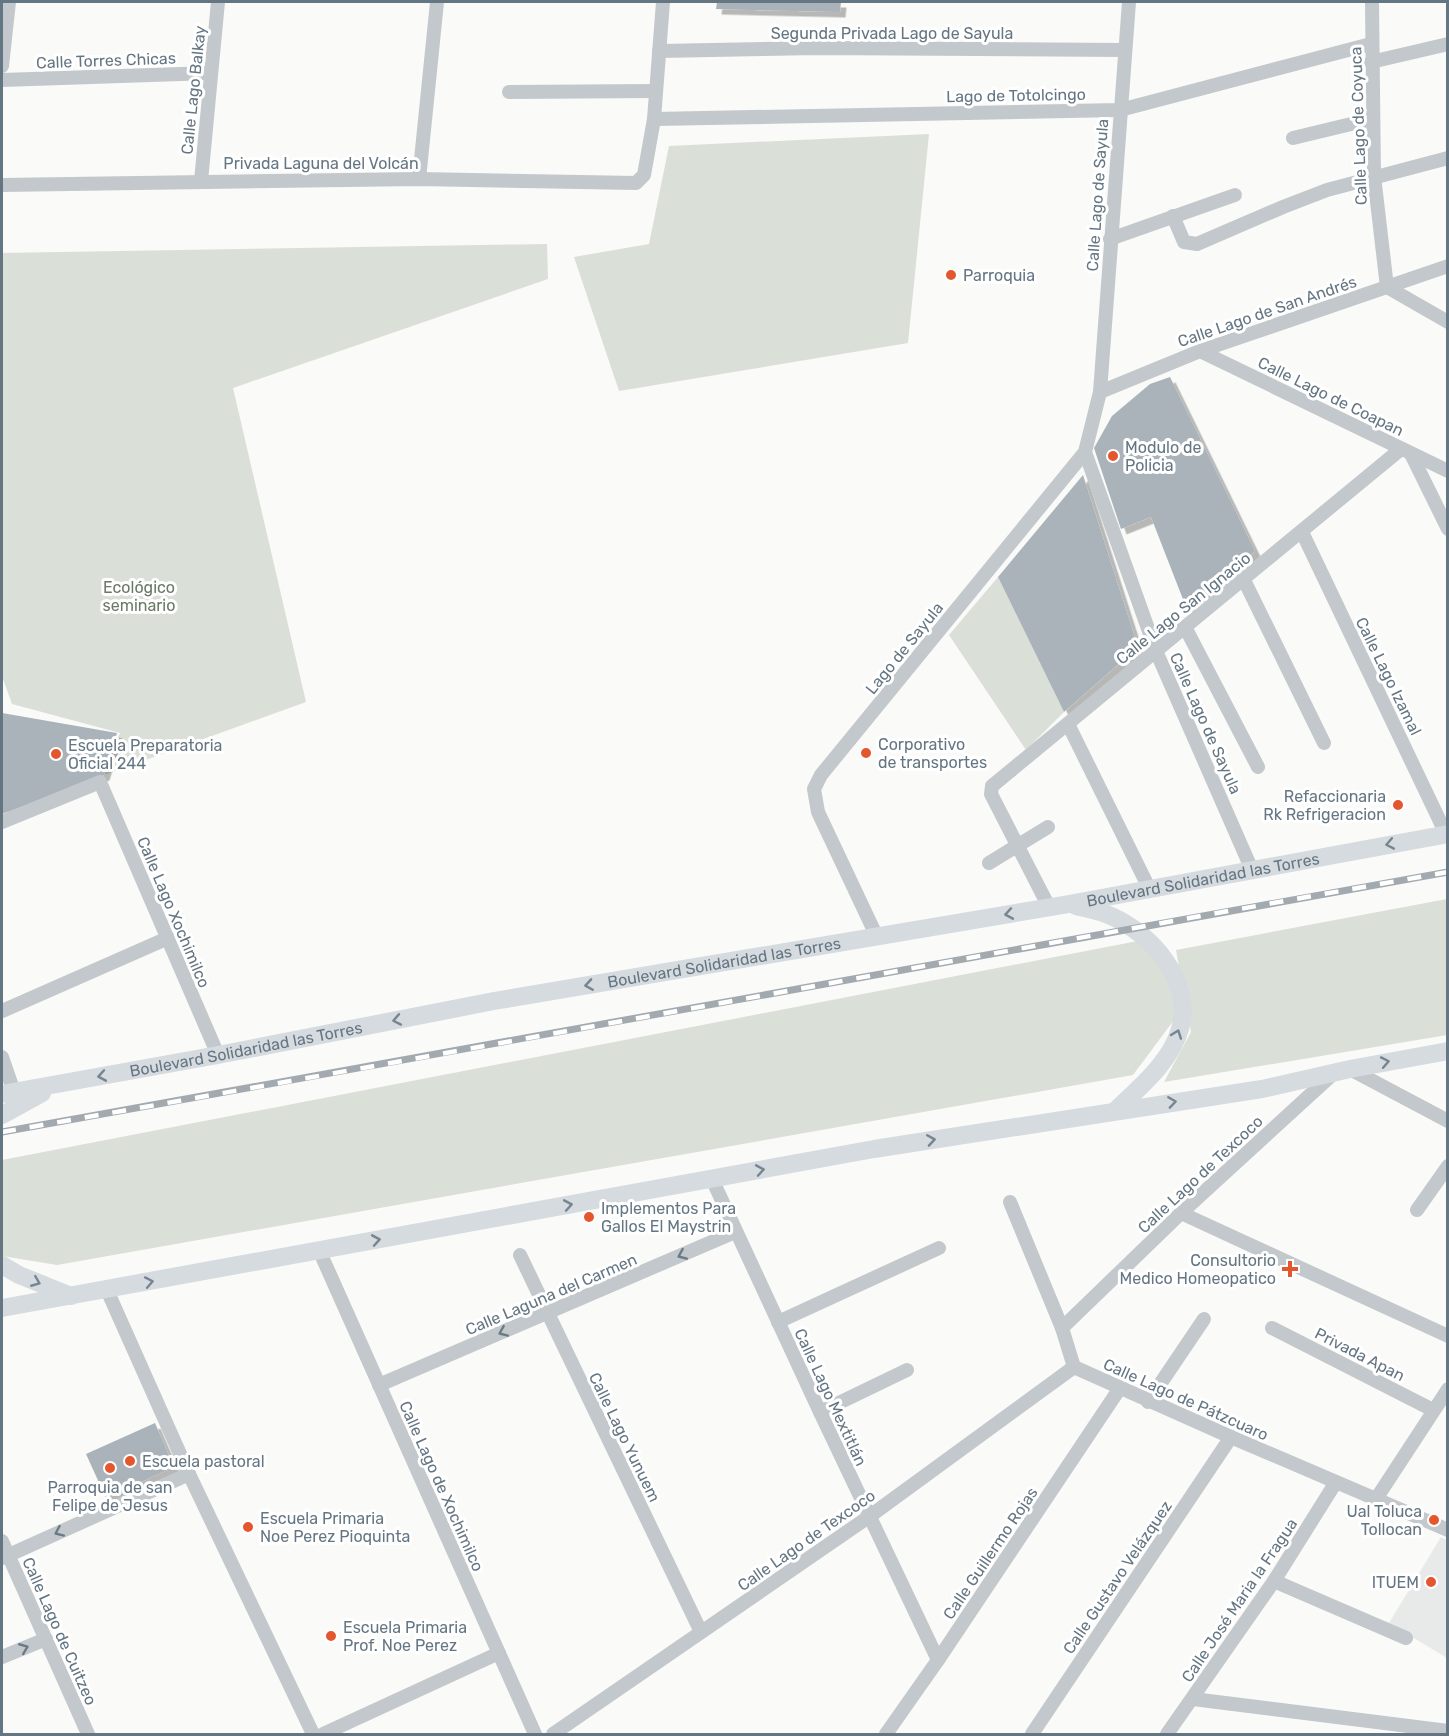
<svg xmlns="http://www.w3.org/2000/svg" width="1449" height="1736" viewBox="0 0 1449 1736" font-family="Rubik,sans-serif">
<style>
.built{fill:#e8e9e9}
.green{fill:#dadfd7}
.building{fill:#aab3b9;filter:url(#shadow)}
.lines{fill:none;stroke-linecap:round;stroke-linejoin:round}
.street{stroke:#c3c8cc;stroke-width:14}
.secondary{stroke:#d6dbdf;stroke-width:18}
.rail-casing{stroke:#a2aab0;stroke-width:7}
.rail{stroke:#fff;stroke-width:4.5;stroke-dasharray:14;stroke-linecap:butt}
.oneway{stroke:#768591}
.oneway2{stroke:#6a7a87}
.poi-dot{fill:#e4572e;stroke:#fff;stroke-width:2}
.labels{text-anchor:middle;stroke-width:6;stroke-linejoin:round;paint-order:stroke}
.street-label{font-size:16px;fill:#657683;stroke:#fff}
.poi-label{font-size:16px;fill:#657683;stroke:#fff;text-anchor:start}
.park-label{font-size:16px;fill:#687a64;stroke:#fff}
</style>
<defs>
<filter id="shadow"><feDropShadow dx="5.5" dy="5.5" stdDeviation="0" flood-color="#0004"/></filter>
</defs>
<rect width="100%" height="100%" fill="#fafaf8"/>
<!-- built -->
<polygon class="built" points="1441,1537 1447,1540 1447,1658 1389,1623"/>
<!-- green -->
<g class="green">
<polygon points="929,134 908,343 619,391 574,257 649,244 669,146"/>
<polygon points="547,244 548,279 233,388 306,702 104,775 120,733 12,704 2,676 2,253"/>
<polygon points="998,577 1064,712 1026,750 949,635"/>
<polygon points="1447,899 1447,1035 1164,1082 1191,1032 1176,950"/>
<polygon points="1143,940 1169,974 1177,1016 1133,1075 57,1265 2,1256 2,1160"/>
</g>
<!-- building -->
<g class="building">
<polygon points="717,2 841,2 840,12 716,9"/>
<polygon points="1170,377 1255,551 1186,607 1151,517 1121,529 1094,448 1112,416 1150,384"/>
<polygon points="1083,475 1138,647 1064,712 998,577"/>
<polygon points="2,713 117,733 104,775 2,814"/>
<polygon points="155,1423 174,1467 106,1498 86,1454"/>
</g>
<g class="lines">
<!-- street -->
<g class="street">
<polyline points="1372,2 1374,176 1387,287 1448,322"/>
<polyline points="659,51 817,48 1125,50"/>
<polyline points="1371,62 1448,44"/>
<polyline points="2,66 9,2"/>
<polyline points="2,80 211,73"/>
<polyline points="509,92 656,91"/>
<polyline points="654,119 1120,110 1371,44"/>
<polyline points="1293,138 1372,119"/>
<polyline points="419,179 437,2"/>
<polyline points="201,181 218,2"/>
<polyline points="2,185 419,179 636,183 644,175 654,119 663,2"/>
<polyline points="1173,216 1184,242 1197,244 1283,207 1327,190 1448,158"/>
<polyline points="1110,239 1235,195"/>
<polyline points="1200,351 1448,471"/>
<polyline points="1100,392 1200,351 1448,266"/>
<polyline points="1085,452 1156,651 1252,870"/>
<polyline points="1411,454 1448,529"/>
<polyline points="1302,532 1446,834"/>
<polyline points="1244,580 1324,743"/>
<polyline points="1185,627 1258,767"/>
<polyline points="1068,724 1149,888"/>
<polyline points="2,822 100,782 218,1055"/>
<polyline points="989,863 1048,827"/>
<polyline points="1049,907 991,794 992,786 1401,449"/>
<polyline points="877,937 818,812 814,789 821,775 1085,452 1100,392 1129,2"/>
<polyline points="2,1011 168,938"/>
<polyline points="2,1057 14,1092"/>
<polyline points="1350,1069 1448,1121"/>
<polyline points="712,1179 820,1412 938,1660"/>
<polyline points="1010,1202 1062,1328 1074,1367 1231,1437 1448,1530"/>
<polyline points="1417,1210 1448,1166"/>
<polyline points="1181,1213 1448,1336"/>
<polyline points="319,1250 535,1734"/>
<polyline points="520,1255 701,1632"/>
<polyline points="107,1290 189,1474 313,1734"/>
<polyline points="778,1322 939,1248"/>
<polyline points="1062,1328 1181,1213 1334,1073"/>
<polyline points="1272,1328 1433,1410"/>
<polyline points="379,1385 735,1232"/>
<polyline points="1148,1402 1204,1319"/>
<polyline points="820,1412 907,1370"/>
<polyline points="1376,1499 1448,1389"/>
<polyline points="2,1541 88,1734"/>
<polyline points="2,1558 189,1474"/>
<polyline points="1274,1581 1406,1638"/>
<polyline points="2,1657 46,1639"/>
<polyline points="1193,1699 1448,1731"/>
<polyline points="323,1734 499,1653"/>
<polyline points="553,1734 870,1516 1074,1367"/>
<polyline points="886,1734 938,1660 1120,1388"/>
<polyline points="1032,1734 1231,1437"/>
<polyline points="1167,1734 1274,1581 1336,1482"/>
</g>
<!-- secondary -->
<g class="secondary">
<path d="M1076 906C1088 909 1100 911 1111 916 1152 934 1193 981 1180 1029 1170 1063 1140 1087 1115 1111"/>
<path id="s1" d="M2 1094 218 1055 494 1001 1069 904 1448 834"/>
<polyline points="2,1115 42,1093"/>
<polyline points="2,1265 19,1275 71,1296"/>
<polyline points="2,1308 874,1149 1262,1089 1350,1069 1448,1051"/>
</g>
<defs>
<path id="rail" d="M2 1132C484 1048 965 957 1448 872"/>
</defs>
<!-- rail casing -->
<use href="#rail" class="rail-casing"/>
<!-- rail -->
<use href="#rail" class="rail"/>
</g>
<!-- one-way arrows -->
<defs><path id="oneway-chevron" d="M-2-3.5L2.5 0L-2 3.5" fill="none" stroke-width="1.6" stroke-linecap="round" stroke-linejoin="round" transform="scale(1.5)"/></defs>
<g class="oneway">
<use href="#oneway-chevron" transform="translate(1390 844) rotate(169)"/>
<use href="#oneway-chevron" transform="translate(1009 914) rotate(170)"/>
<use href="#oneway-chevron" transform="translate(589 985) rotate(171)"/>
<use href="#oneway-chevron" transform="translate(397 1020) rotate(169)"/>
<use href="#oneway-chevron" transform="translate(1177 1034) rotate(-70)"/>
<use href="#oneway-chevron" transform="translate(1385 1062) rotate(-11)"/>
<use href="#oneway-chevron" transform="translate(102 1076) rotate(170)"/>
<use href="#oneway-chevron" transform="translate(1172 1102) rotate(-8)"/>
<use href="#oneway-chevron" transform="translate(931 1140) rotate(-9)"/>
<use href="#oneway-chevron" transform="translate(760 1170) rotate(-10)"/>
<use href="#oneway-chevron" transform="translate(568 1205) rotate(-10)"/>
<use href="#oneway-chevron" transform="translate(376 1240) rotate(-10)"/>
<use href="#oneway-chevron" transform="translate(36 1282) rotate(22)"/>
<use href="#oneway-chevron" transform="translate(149 1282) rotate(-11)"/>
</g>
<g class="oneway2">
<use href="#oneway-chevron" transform="translate(682 1255) rotate(157)"/>
<use href="#oneway-chevron" transform="translate(503 1332) rotate(157)"/>
<use href="#oneway-chevron" transform="translate(59 1532) rotate(156)"/>
<use href="#oneway-chevron" transform="translate(24 1648) rotate(-22)"/>
</g>
<!-- markers -->
<g class="poi-dot">
<circle cx="951" cy="275" r="6"/>
<circle cx="1113" cy="456" r="6"/>
<circle cx="866" cy="753" r="6"/>
<circle cx="56" cy="754" r="6"/>
<circle cx="1398" cy="805" r="6"/>
<circle cx="589" cy="1217" r="6"/>
<path d="M1287 1260h6v6h6v6h-6v6h-6v-6h-6v-6h6z"/>
<circle cx="130" cy="1461" r="6"/>
<circle cx="110" cy="1468" r="6"/>
<circle cx="1434" cy="1520" r="6"/>
<circle cx="248" cy="1527" r="6"/>
<circle cx="1431" cy="1582" r="6"/>
<circle cx="331" cy="1636" r="6"/>
</g>
<g class="labels">
<!-- street labels -->
<g class="street-label">
<text x="892" y="39">Segunda Privada Lago de Sayula</text>
<text transform="translate(106 60) rotate(-2)" y="6">Calle Torres Chicas</text>
<text transform="translate(193 90) rotate(-84)" y="6">Calle Lago Balkay</text>
<text transform="translate(1016 95) rotate(-1)" y="6">Lago de Totolcingo</text>
<text transform="translate(1358 126) rotate(-92)" y="6">Calle Lago de Coyuca</text>
<text x="321" y="169">Privada Laguna del Volcán</text>
<text transform="translate(1097 195) rotate(-86)" y="6">Calle Lago de Sayula</text>
<text transform="translate(1267 311) rotate(-19)" y="6">Calle Lago de San Andrés</text>
<text transform="translate(1331 396) rotate(26)" y="6">Calle Lago de Coapan</text>
<text transform="translate(1183 608) rotate(-39)" y="6">Calle Lago San Ignacio</text>
<text transform="translate(904 648) rotate(-51)" y="6">Lago de Sayula</text>
<text transform="translate(1389 676) rotate(64)" y="6">Calle Lago Izamal</text>
<text transform="translate(1206 723) rotate(66)" y="6">Calle Lago de Sayula</text>
<text dy="6" stroke="none"><textPath href="#s1" startOffset="1220">Boulevard Solidaridad las Torres</textPath></text>
<text transform="translate(174 912) rotate(67)" y="6">Calle Lago Xochimilco</text>
<text dy="6" stroke="none"><textPath href="#s1" startOffset="734">Boulevard Solidaridad las Torres</textPath></text>
<text dy="6" stroke="none"><textPath href="#s1" startOffset="248">Boulevard Solidaridad las Torres</textPath></text>
<text transform="translate(1200 1174) rotate(-43)" y="6">Calle Lago de Texcoco</text>
<text transform="translate(551 1294) rotate(-23)" y="6">Calle Laguna del Carmen</text>
<text transform="translate(1360 1354) rotate(27)" y="6">Privada Apan</text>
<text transform="translate(831 1397) rotate(65)" y="6">Calle Lago Mextitlán</text>
<text transform="translate(1186 1399) rotate(24)" y="6">Calle Lago de Pátzcuaro</text>
<text transform="translate(625 1437) rotate(64)" y="6">Calle Lago Yunuem</text>
<text transform="translate(442 1486) rotate(66)" y="6">Calle Lago de Xochimilco</text>
<text transform="translate(806 1540) rotate(-35)" y="6">Calle Lago de Texcoco</text>
<text transform="translate(990 1553) rotate(-56)" y="6">Calle Guillermo Rojas</text>
<text transform="translate(1117 1577) rotate(-56)" y="6">Calle Gustavo Velázquez</text>
<text transform="translate(1239 1600) rotate(-56)" y="6">Calle José Maria la Fragua</text>
<text transform="translate(60 1631) rotate(66)" y="6">Calle Lago de Cuitzeo</text>
</g>
<!-- poi labels -->
<g class="poi-label">
<text x="963" y="281">Parroquia</text>
<text x="1125" y="453">Modulo de<tspan x="1125" dy="18">Policia</tspan></text>
<text x="878" y="750">Corporativo<tspan x="878" dy="18">de transportes</tspan></text>
<text x="68" y="751">Escuela Preparatoria<tspan x="68" dy="18">Oficial 244</tspan></text>
<text x="1386" y="802" text-anchor="end">Refaccionaria<tspan x="1386" dy="18">Rk Refrigeracion</tspan></text>
<text x="601" y="1214">Implementos Para<tspan x="601" dy="18">Gallos El Maystrin</tspan></text>
<text x="1276" y="1266" text-anchor="end">Consultorio<tspan x="1276" dy="18">Medico Homeopatico</tspan></text>
<text x="142" y="1467">Escuela pastoral</text>
<text x="110" y="1493" text-anchor="middle">Parroquia de san<tspan x="110" dy="18">Felipe de Jesus</tspan></text>
<text x="1422" y="1517" text-anchor="end">Ual Toluca<tspan x="1422" dy="18">Tollocan</tspan></text>
<text x="260" y="1524">Escuela Primaria<tspan x="260" dy="18">Noe Perez Pioquinta</tspan></text>
<text x="1419" y="1588" text-anchor="end">ITUEM</text>
<text x="343" y="1633">Escuela Primaria<tspan x="343" dy="18">Prof. Noe Perez</tspan></text>
</g>
<!-- park labels -->
<g class="park-label">
<text x="139" y="593">Ecológico<tspan x="139" dy="18">seminario</tspan></text>
</g>
</g>
<!-- border -->
<rect width="1449" height="1736" fill="none" stroke="#657683" stroke-width="6"/>
</svg>
